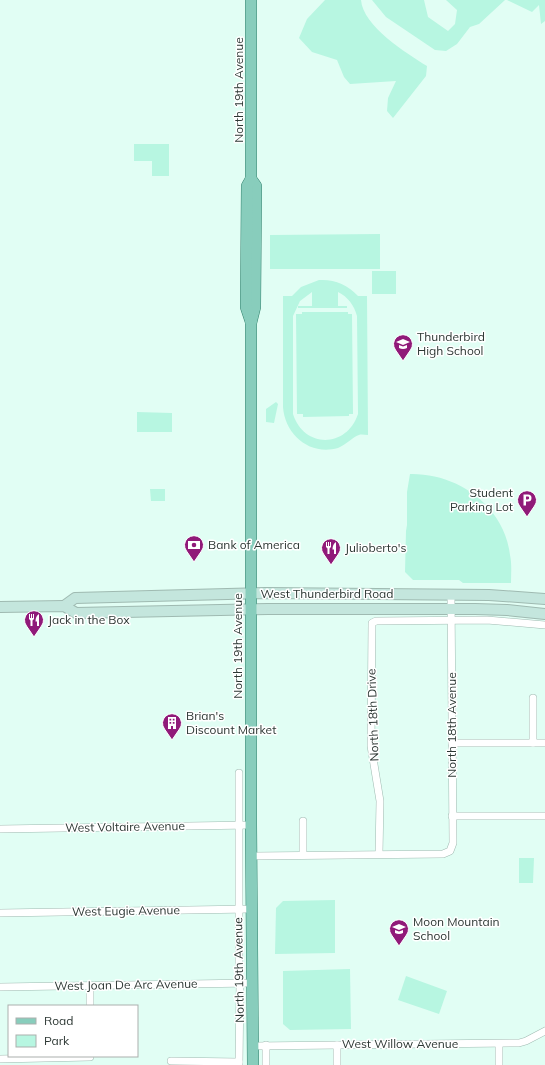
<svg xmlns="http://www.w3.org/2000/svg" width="545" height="1065" viewBox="0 0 545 1065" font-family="Mulish,sans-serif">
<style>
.green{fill:#b7f6e1;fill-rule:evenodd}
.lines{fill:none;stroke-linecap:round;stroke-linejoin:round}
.street-casing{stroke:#9fbab1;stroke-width:8}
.secondary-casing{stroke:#9fbab1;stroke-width:12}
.primary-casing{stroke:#34836f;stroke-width:12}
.street{stroke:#fff;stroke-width:7}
.secondary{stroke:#c4e6dd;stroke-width:10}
.primary{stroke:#88cdbc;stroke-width:11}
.labels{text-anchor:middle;stroke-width:3;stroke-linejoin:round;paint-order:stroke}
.street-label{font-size:12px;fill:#2c3733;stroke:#fff}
.poi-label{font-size:12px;fill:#2c3733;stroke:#fff;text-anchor:start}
</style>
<rect width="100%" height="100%" fill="#e1fef4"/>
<!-- green -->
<g class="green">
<path d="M325 0H361C363 26 406 53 427 66L426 76 393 118 387 111 388 98 396 81 350 84 344 77 337 60 312 52 299 38 307 19Z"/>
<polygon points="372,0 424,0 428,17 448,31 455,24 457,10 446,0 505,0 479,24 470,27 457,44 446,51 435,50 386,17"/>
<polygon points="507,0 545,0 545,21 541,24 539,5 532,12"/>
<polygon points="134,144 169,144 169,176 152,176 152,161 134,161"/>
<polygon points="380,234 380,269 270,269 270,235"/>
<rect x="372" y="271" width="24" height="23"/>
<path d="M319 280C334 279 347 284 358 296H367L368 435C365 435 361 434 359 435 354 436 346 445 338 448 310 456 285 435 283 407V296H292L301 287ZM312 292V306H298V308H347V306H338V292C348 297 354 305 357 316L358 414C347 448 304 449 293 414V316L300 301Z"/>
<polygon points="302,312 348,312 348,314 352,314 353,414 349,414 349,416 303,417 303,414 297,414 296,314 302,314"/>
<polygon points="276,402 278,404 274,423 266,422 266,409"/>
<polygon points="137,412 172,413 172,432 137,432"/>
<path d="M410 474C458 473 504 506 510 555 512 564 511 574 511 583H463L459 580H413L405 572 406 531 407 525V492Z"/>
<polygon points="150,489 165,489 165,501 151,501"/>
<polygon points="519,858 534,858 533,883 519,883"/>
<polygon points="335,900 335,953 275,954 276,908 283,901"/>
<polygon points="350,969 351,1029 290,1030 283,1024 283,971"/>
<polygon points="406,976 447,991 439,1014 398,1000"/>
</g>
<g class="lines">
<defs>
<g id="street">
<polyline points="533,698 533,743"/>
<polyline points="452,743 545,743"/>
<polyline points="239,773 239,971"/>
<polyline points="452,816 545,816"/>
<polyline points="303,821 303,855"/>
<polyline points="0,829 251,825"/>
<polyline points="379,854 380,801 371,746 372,623 376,621 487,620 545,625"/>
<polyline points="251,856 443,854 450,851 453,843 451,595"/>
<polyline points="0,913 251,909"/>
<polyline points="90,986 90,1006"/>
<polyline points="0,987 252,983"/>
<polyline points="499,1044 499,1065"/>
<polyline points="266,1045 266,1065"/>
<polyline points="337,1045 337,1065"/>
<polyline points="253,1046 519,1043 526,1041 545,1031"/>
<polyline points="0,1059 90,1057"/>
<polyline points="171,1061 239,1062"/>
<polyline points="239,1065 240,983"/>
</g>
<g id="secondary">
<polyline points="64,606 75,598 266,593 489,595 545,599"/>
<polyline points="0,607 64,606 76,613 268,609 475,609 507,610 545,614"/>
</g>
<g id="primary">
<polyline points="251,0 251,179 256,186 255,307 251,323 251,825 253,1065"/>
<polyline points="251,322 246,307 247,186 251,179"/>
</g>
</defs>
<!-- street casing -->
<use href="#street" class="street-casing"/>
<!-- secondary casing -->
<use href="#secondary" class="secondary-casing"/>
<!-- primary casing -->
<use href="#primary" class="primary-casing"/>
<!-- street -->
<use href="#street" class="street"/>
<!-- secondary -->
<use href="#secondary" class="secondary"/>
<!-- primary -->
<use href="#primary" class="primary"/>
</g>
<!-- icons -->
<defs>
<symbol id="school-pin" viewBox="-11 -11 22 30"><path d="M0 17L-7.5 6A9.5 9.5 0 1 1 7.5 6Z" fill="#901a79" stroke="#fff"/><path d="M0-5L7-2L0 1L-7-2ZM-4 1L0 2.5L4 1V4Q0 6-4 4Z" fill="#fff"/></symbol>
<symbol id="parking-pin" viewBox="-11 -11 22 30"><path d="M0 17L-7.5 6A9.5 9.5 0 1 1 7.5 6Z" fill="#901a79" stroke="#fff"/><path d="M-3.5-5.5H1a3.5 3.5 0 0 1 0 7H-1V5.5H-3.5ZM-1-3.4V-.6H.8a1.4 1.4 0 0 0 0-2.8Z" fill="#fff"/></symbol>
<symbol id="bank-pin" viewBox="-11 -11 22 30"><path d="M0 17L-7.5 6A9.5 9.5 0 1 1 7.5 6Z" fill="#901a79" stroke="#fff"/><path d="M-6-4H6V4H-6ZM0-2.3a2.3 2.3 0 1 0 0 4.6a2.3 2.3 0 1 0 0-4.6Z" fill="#fff"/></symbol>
<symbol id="restaurant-pin" viewBox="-11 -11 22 30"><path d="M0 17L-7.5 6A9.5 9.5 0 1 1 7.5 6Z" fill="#901a79" stroke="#fff"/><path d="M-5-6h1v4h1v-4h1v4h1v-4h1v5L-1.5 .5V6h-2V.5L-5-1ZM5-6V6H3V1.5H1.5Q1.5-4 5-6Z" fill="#fff"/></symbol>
<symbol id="building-pin" viewBox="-11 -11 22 30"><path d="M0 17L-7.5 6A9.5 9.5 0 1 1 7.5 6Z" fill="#901a79" stroke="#fff"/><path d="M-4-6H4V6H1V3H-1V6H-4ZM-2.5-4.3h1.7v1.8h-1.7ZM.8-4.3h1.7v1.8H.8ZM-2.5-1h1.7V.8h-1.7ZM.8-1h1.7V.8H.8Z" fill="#fff"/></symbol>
</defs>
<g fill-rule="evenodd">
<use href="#school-pin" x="392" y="333" width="22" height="30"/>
<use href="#parking-pin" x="516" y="489" width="22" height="30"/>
<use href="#bank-pin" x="183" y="534" width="22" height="30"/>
<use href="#restaurant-pin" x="320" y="537" width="22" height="30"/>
<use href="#restaurant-pin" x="23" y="609" width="22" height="30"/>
<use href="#building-pin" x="161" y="712" width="22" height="30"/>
<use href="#school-pin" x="388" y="918" width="22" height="30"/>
</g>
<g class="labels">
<!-- street labels -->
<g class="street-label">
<text transform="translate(239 90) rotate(-90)" y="4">North 19th Avenue</text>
<text x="327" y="598">West Thunderbird Road</text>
<text transform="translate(238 646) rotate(-90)" y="4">North 19th Avenue</text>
<text transform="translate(373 715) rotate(-92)" y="4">North 18th Drive</text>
<text transform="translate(452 725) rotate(-90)" y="4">North 18th Avenue</text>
<text transform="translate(125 827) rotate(-1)" y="4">West Voltaire Avenue</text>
<text transform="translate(126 911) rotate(-1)" y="4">West Eugie Avenue</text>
<text transform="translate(239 970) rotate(-91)" y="4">North 19th Avenue</text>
<text transform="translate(126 985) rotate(-1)" y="4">West Joan De Arc Avenue</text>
<text x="400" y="1048">West Willow Avenue</text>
</g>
<!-- poi labels -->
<g class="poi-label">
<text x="417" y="341">Thunderbird<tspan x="417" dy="14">High School</tspan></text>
<text x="513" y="497" text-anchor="end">Student<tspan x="513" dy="14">Parking Lot</tspan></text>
<text x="208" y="549">Bank of America</text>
<text x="345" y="552">Julioberto's</text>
<text x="48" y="624">Jack in the Box</text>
<text x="186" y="720">Brian's<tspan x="186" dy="14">Discount Market</tspan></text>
<text x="413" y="926">Moon Mountain<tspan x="413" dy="14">School</tspan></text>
</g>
</g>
<!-- legend -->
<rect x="8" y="1005" width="130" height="52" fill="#ffffff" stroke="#abafad"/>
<rect x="16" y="1018" width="20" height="6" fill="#88cdbc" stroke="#abafad"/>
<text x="44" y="1025" font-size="12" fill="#2c3733">Road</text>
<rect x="16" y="1035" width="20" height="12" fill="#b7f6e1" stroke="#abafad"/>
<text x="44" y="1045" font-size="12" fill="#2c3733">Park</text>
</svg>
